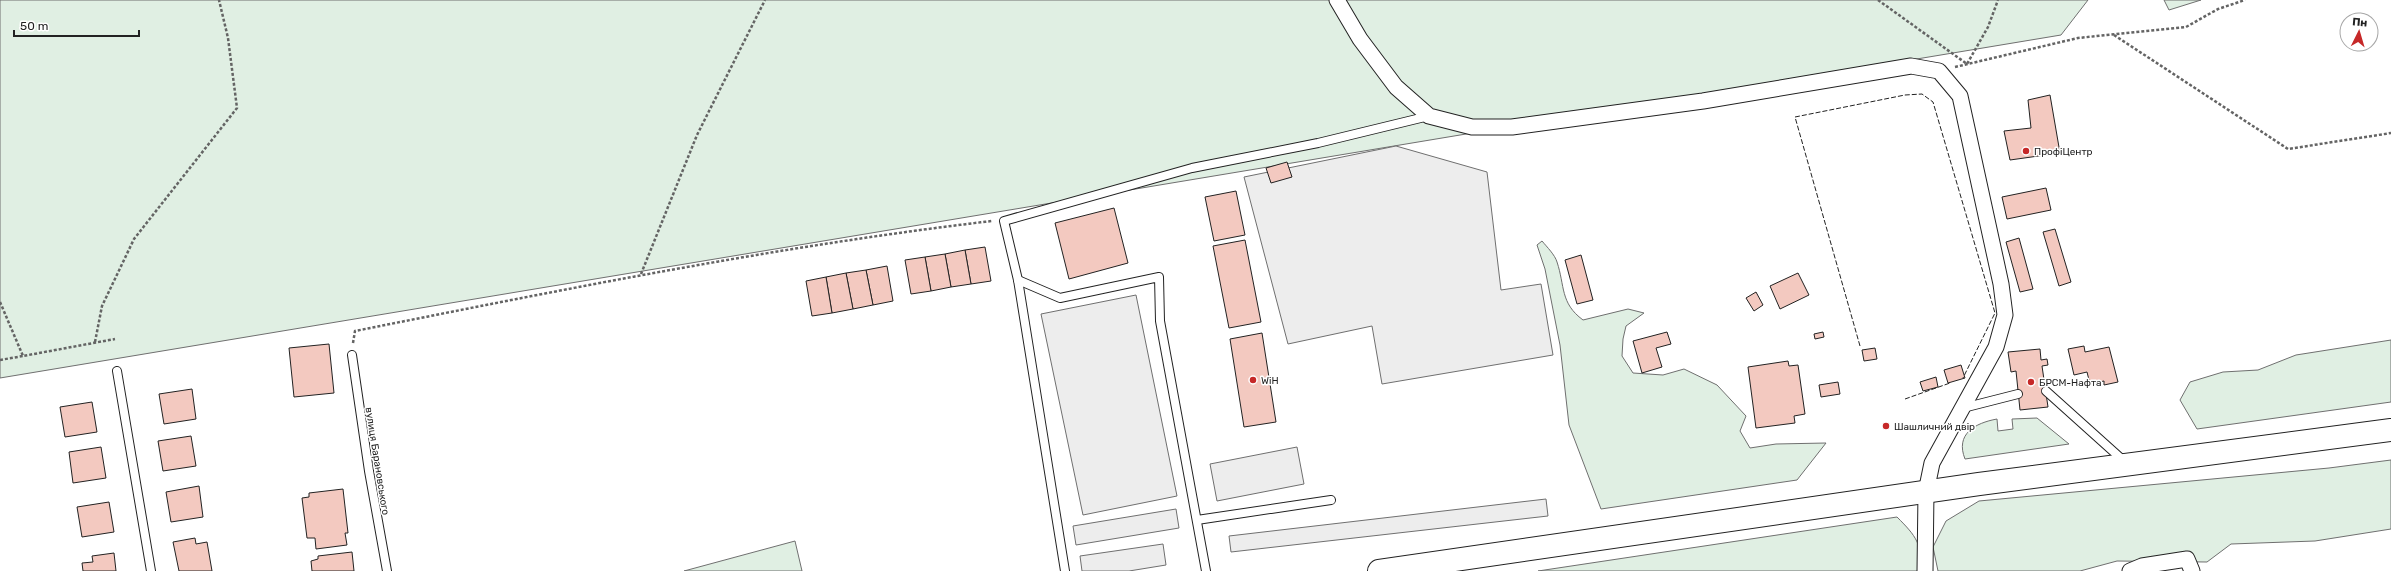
<svg xmlns="http://www.w3.org/2000/svg" width="2391" height="571" viewBox="0 0 2391 571" font-family="Rubik,sans-serif">
<style>
.green{fill:#e0efe3;stroke:#6f6f6f}
.parking{fill:#ededed;stroke:#6f6f6f}
.building{fill:#f3c9c0;stroke:#222}
.lines{fill:none;stroke-linecap:round;stroke-linejoin:round}
.lane-casing{stroke:#222;stroke-width:10}
.street-casing{stroke:#222;stroke-width:17}
.highway-casing{stroke:#222;stroke-width:24}
.path{stroke:#646464;stroke-width:2.5;stroke-dasharray:3 2;stroke-linecap:butt}
.lane{stroke:#fff;stroke-width:8}
.street{stroke:#fff;stroke-width:15}
.highway{stroke:#fff;stroke-width:22}
.fence{stroke:#222;stroke-width:1;stroke-dasharray:5 2;stroke-linecap:butt}
.poi-dot{fill:#c62828;stroke:#fff;stroke-width:1.5}
.labels{text-anchor:middle;stroke-width:3;stroke-linejoin:round;paint-order:stroke}
.poi-label{font-size:10px;fill:#222;stroke:#fff;text-anchor:start}
.street-label{font-size:10px;fill:#222;stroke:#fff}
</style>
<rect width="100%" height="100%" fill="#fff"/>
<!-- green -->
<g class="green">
<polygon points="0,0 2088,0 2061,35 0,378"/>
<polygon points="2164,0 2201,0 2169,10"/>
<path d="M1542 241C1547 247 1555 255 1557 262 1565 286 1560 303 1583 320L1628 309 1644 313 1626 326 1623 339 1622 356 1633 373 1663 375 1684 369 1717 385 1746 416 1740 431 1750 448 1776 444 1826 443 1797 480 1601 509 1569 425 1560 345 1545 269 1537 245Z"/>
<polygon points="2391,340 2391,402 2197,429 2180,400 2190,382 2223,372 2258,370 2296,355"/>
<path d="M2037 418 2069 444 1965 459C1955 434 1975 423 1997 419L1998 431 2013 429 2012 419Z"/>
<polygon points="2391,460 2391,529 2315,541 2231,544 2207,562 2117,561 2080,571 1938,571 1933,547 1946,521 1979,501 2329,468"/>
<path d="M1897 517C1917 537 1921 543 1922 571H1538Z"/>
<polygon points="795,541 802,571 684,571"/>
</g>
<!-- parking -->
<g class="parking">
<polygon points="1396,146 1487,172 1501,290 1541,284 1553,355 1382,384 1372,326 1288,344 1244,177"/>
<polygon points="1136,295 1177,496 1083,515 1041,314"/>
<polygon points="1297,447 1304,484 1217,501 1210,464"/>
<polygon points="1546,499 1548,516 1231,552 1229,536"/>
<polygon points="1176,509 1179,528 1076,545 1073,526"/>
<polygon points="1163,544 1166,565 1129,571 1082,571 1080,556"/>
</g>
<!-- building -->
<g class="building">
<polygon points="2050,95 2060,153 2010,160 2004,131 2031,128 2028,100"/>
<polygon points="1287,162 1292,177 1271,183 1266,168"/>
<polygon points="2046,188 2051,210 2007,219 2002,197"/>
<polygon points="1236,191 1245,235 1214,241 1205,197"/>
<polygon points="1114,208 1128,263 1069,279 1055,223"/>
<polygon points="2055,229 2071,282 2059,286 2043,232"/>
<polygon points="2019,238 2033,289 2020,292 2006,242"/>
<polygon points="1245,240 1261,322 1229,328 1213,246"/>
<polygon points="985,247 991,281 971,284 965,250"/>
<polygon points="965,250 971,284 951,287 945,254"/>
<polygon points="945,254 951,287 931,291 925,257"/>
<polygon points="1581,255 1593,300 1577,304 1565,260"/>
<polygon points="925,257 931,291 911,294 905,260"/>
<polygon points="887,266 893,301 873,305 866,270"/>
<polygon points="866,270 873,305 853,309 846,273"/>
<polygon points="846,273 853,309 832,313 826,277"/>
<polygon points="1798,273 1809,295 1780,309 1770,286"/>
<polygon points="826,277 832,313 812,316 806,281"/>
<polygon points="1756,292 1763,305 1754,311 1746,298"/>
<polygon points="1667,332 1671,344 1656,348 1662,367 1642,373 1633,341"/>
<polygon points="1823,332 1824,337 1815,339 1814,334"/>
<polygon points="1262,333 1276,422 1244,427 1230,339"/>
<polygon points="329,344 334,393 294,397 289,348"/>
<polygon points="2084,346 2085,352 2109,347 2118,382 2104,385 2104,381 2090,384 2087,372 2074,375 2068,349"/>
<polygon points="1875,348 1877,359 1864,361 1862,350"/>
<polygon points="2040,349 2041,360 2047,359 2048,365 2042,366 2048,407 2020,410 2016,371 2011,372 2008,352"/>
<polygon points="1788,361 1789,366 1798,365 1805,414 1794,416 1795,423 1756,428 1748,367"/>
<polygon points="1961,365 1965,378 1948,383 1944,370"/>
<polygon points="1936,377 1938,387 1923,391 1920,382"/>
<polygon points="1838,382 1840,394 1821,397 1819,385"/>
<polygon points="192,389 196,419 164,424 159,394"/>
<polygon points="92,402 97,432 65,437 60,407"/>
<polygon points="191,436 196,466 163,471 158,441"/>
<polygon points="101,447 106,478 73,483 69,452"/>
<polygon points="199,486 203,517 171,522 166,492"/>
<polygon points="343,489 348,533 345,533 347,545 316,549 315,538 307,538 302,498 309,497 309,493"/>
<polygon points="109,502 114,532 82,537 77,507"/>
<polygon points="195,538 196,544 207,542 212,571 179,571 173,542"/>
<polygon points="352,552 354,571 312,571 311,561 318,559 318,556"/>
<polygon points="114,553 116,571 83,571 82,563 93,562 92,556"/>
</g>
<g class="lines">
<defs>
<g id="lane">
<polyline points="1018,280 1060,298 1159,277 1160,321 1206,571"/>
<polyline points="352,355 369,471 387,571"/>
<polyline points="117,371 151,571"/>
<polyline points="2046,391 2125,462"/>
<polyline points="1963,408 2018,394"/>
<polyline points="1197,520 1331,500"/>
<polyline points="1065,571 1018,280 1004,221 1192,168 1318,143 1429,116"/>
</g>
<g id="street">
<polyline points="1337,0 1360,39 1396,87 1429,116 1472,127 1512,127 1703,101 1911,66 1939,71 1960,96 2001,284 2005,315 1996,347 1932,463 1926,492 1925,571"/>
<polyline points="2130,571 2142,566 2187,559 2192,571"/>
</g>
<polyline id="highway" points="1379,571 1979,484 2391,430"/>
</defs>
<!-- lane casing -->
<use href="#lane" class="lane-casing"/>
<!-- street casing -->
<use href="#street" class="street-casing"/>
<!-- highway casing -->
<use href="#highway" class="highway-casing"/>
<!-- path -->
<g class="path">
<polyline points="1878,0 1967,64 1988,27 1998,0"/>
<polyline points="2114,35 2288,149 2391,133"/>
<polyline points="1955,67 2078,38 2186,27 2218,9 2245,0"/>
<polyline points="641,274 697,135 765,0"/>
<polyline points="0,302 23,356 115,339"/>
<polyline points="95,342 102,306 134,239 237,108 228,38 219,0"/>
<path d="M353 343 355 331C566 289 778 246 992 221"/>
<polyline points="0,360 23,356"/>
</g>
<!-- lane -->
<use href="#lane" class="lane"/>
<!-- street -->
<use href="#street" class="street"/>
<!-- highway -->
<use href="#highway" class="highway"/>
<!-- fence -->
<g class="fence">
<polyline points="1860,346 1795,117 1905,95 1922,94 1933,102 1995,313 1963,378"/>
<polyline points="1905,399 1950,383"/>
</g>
</g>
<!-- markers -->
<g class="poi-dot">
<circle cx="2026" cy="151" r="4"/>
<circle cx="1253" cy="380" r="4"/>
<circle cx="2031" cy="382" r="4"/>
<circle cx="1886" cy="426" r="4"/>
</g>
<g class="labels">
<!-- poi labels -->
<g class="poi-label">
<text x="2034" y="155">ПрофіЦентр</text>
<text x="1261" y="384">WiH</text>
<text x="2039" y="386">БРСМ-Нафта</text>
<text x="1894" y="430">Шашличний двір</text>
</g>
<!-- street labels -->
<g class="street-label">
<text transform="translate(378 461) rotate(81)" y="4">вулиця Барановського</text>
</g>
</g>
<!-- north arrow -->
<g transform="translate(2359 32) rotate(5)"><circle r="19" fill="#ffffff" stroke="#a7a7a7"/>
<path d="M0-3L7 15L0 10L-7 15Z" fill="#c62828"/>
<text y="-6" font-size="11" font-weight="bold" text-anchor="middle" fill="#222222">Пн</text>
</g>
<!-- scale -->
<path d="M14 30v6h125v-6" fill="none" stroke="#222222" stroke-width="2"/>
<text x="20" y="30" font-size="12" fill="#222222" stroke="#ffffff" stroke-width="3" paint-order="stroke">50 m</text>
</svg>
